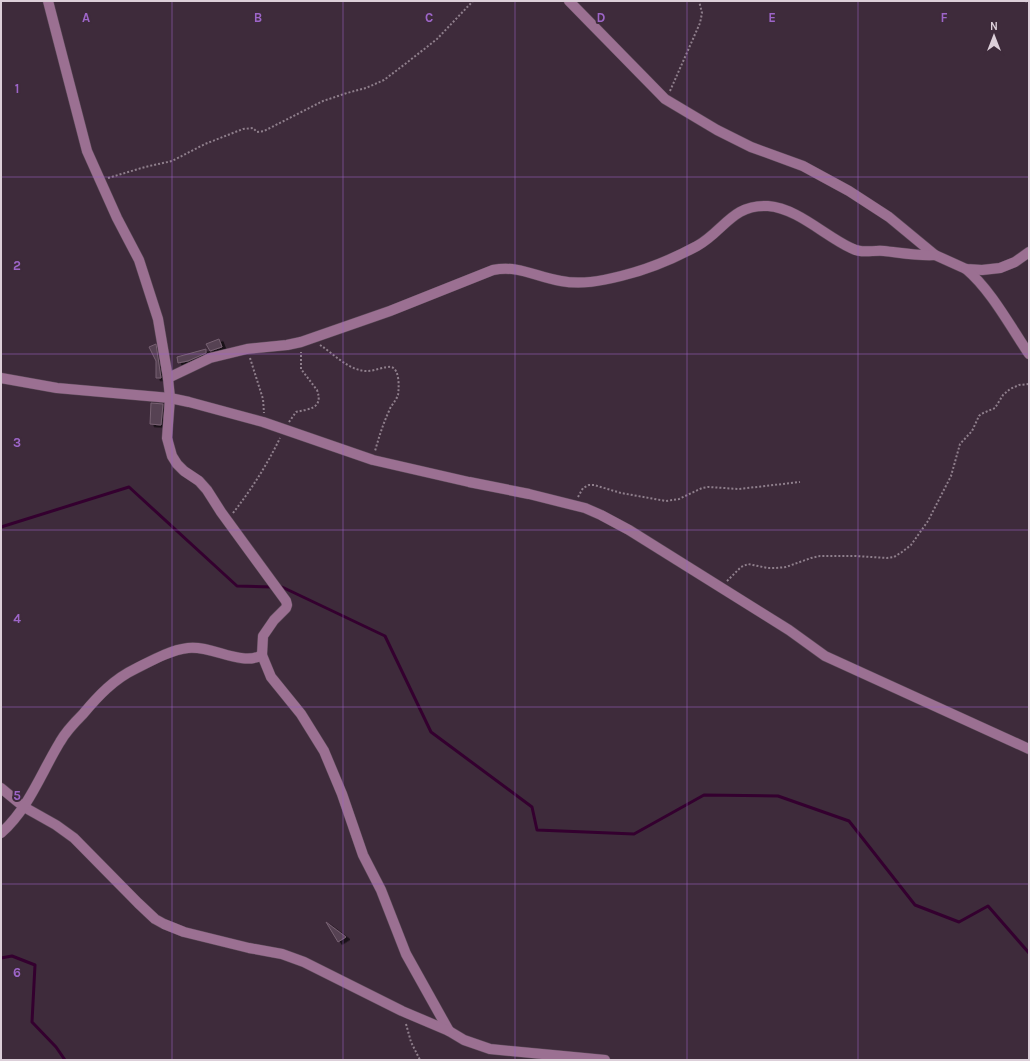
<svg xmlns="http://www.w3.org/2000/svg" width="1030" height="1061" viewBox="0 0 1030 1061" font-family="Karla,sans-serif">
<style>
.lines{fill:none;stroke-linecap:round;stroke-linejoin:round}
.stream{stroke:#34002f;stroke-width:3}
.building{fill:#564252;stroke:#776172;filter:url(#shadow)}
.minor-casing{stroke:#5a4957;stroke-width:11}
.path{stroke:#8f7f8c;stroke-width:2;stroke-dasharray:2 2;stroke-linecap:butt}
.minor{stroke:#9b7092;stroke-width:10}
.grid{fill:none;stroke:#9d65c8;stroke-width:1;stroke-opacity:0.55}
.grid-label{font-size:13px;text-anchor:middle;font-weight:bold;fill:#9d65c8;stroke:#3e2b3b;stroke-width:4;stroke-linejoin:round;paint-order:stroke}
</style>
<defs>
<filter id="shadow"><feDropShadow dx="4" dy="2.5" stdDeviation="0" flood-color="#0009"/></filter>
</defs>
<rect width="100%" height="100%" fill="#3e2b3b"/>
<g class="lines">
<!-- stream -->
<g class="stream">
<polyline points="1,527 129,487 237,586 273,587"/>
<polyline points="279,587 282,587 385,636 431,732 532,807 537,830 634,834 704,795 778,796 849,821 915,905 959,922 988,906 1029,953"/>
<polyline points="1,958 12,956 35,965 32,1022 56,1047 65,1060"/>
</g>
</g>
<!-- building -->
<g class="building">
<polygon points="219,339 222,347 210,351 206,344"/>
<polygon points="156,344 161,378 156,378 156,361 149,347"/>
<polygon points="206,349 206,353 188,361 178,363 177,357"/>
<polygon points="151,403 163,404 161,425 150,424"/>
<polygon points="326,922 346,937 338,942"/>
</g>
<g class="lines">
<defs>
<g id="minor">
<polyline points="48,1 87,151 117,218 139,260 158,319 168,378 170,398 167,438 172,456 177,464 184,471 199,481 207,490 221,512 286,601 287,605 286,608 274,620 263,636 262,655 264,660 271,677 301,714 324,751 342,794 363,855 381,890 406,954 449,1031"/>
<polyline points="569,1 665,99 717,130 751,147 803,166 849,191 889,217 935,255 966,269 982,270 1000,268 1015,262 1029,252"/>
<path d="M966 269C991 290 1010 326 1029 354"/>
<polyline points="1,378 57,388 170,398 189,402 263,422 373,460 469,482 529,494 585,508 601,515 629,530 789,630 825,656 1029,749"/>
<path d="M168 378 210 358 247 349 287 345 301 342 390 311 493 270C520 265 535 277 561 281 581 285 601 281 621 276 646 270 673 259 697 246 724 231 732 204 768 206 797 208 825 236 851 248 862 254 872 250 884 251 902 253 917 256 935 255"/>
<polyline points="1,788 24,807 56,825 74,838 138,903 155,919 164,924 184,932 249,948 282,954 304,962 402,1011 449,1031 464,1040 490,1049 605,1060"/>
<path d="M1 833C29 808 41 773 60 742 66 731 74 723 83 714 98 696 114 679 135 669 151 661 170 650 188 648 212 645 242 667 262 655"/>
</g>
</defs>
<!-- minor casing -->
<use href="#minor" class="minor-casing"/>
<!-- path -->
<g class="path">
<polyline points="1025,1 1029,2"/>
<polyline points="670,91 700,23 702,13 699,1"/>
<polyline points="108,178 145,167 172,161 205,144 243,129 253,128 257,132 264,131 323,101 347,93 366,88 384,80 409,61 437,39 473,1"/>
<path d="M320 345C334 354 349 371 367 371 375 371 385 366 391 367 400 369 399 388 398 395 396 401 391 405 389 411 383 424 379 437 375 451"/>
<polyline points="250,358 263,399 264,413"/>
<path d="M289 422 296 412C308 409 324 409 317 390L301 369V352"/>
<polyline points="578,497 583,488 589,485 594,485 621,493 666,501 679,499 702,488 708,487 739,489 800,482"/>
<path d="M233 513C251 490 267 465 280 438"/>
<polyline points="727,581 741,567 748,564 768,568 776,568 786,567 811,558 820,556 856,556 887,558 894,557 902,552 911,545 928,521 951,476 960,444 972,431 979,416 981,414 995,408 1003,395 1010,389 1019,385 1029,384"/>
<polyline points="406,1024 411,1042 420,1060"/>
</g>
<!-- minor -->
<use href="#minor" class="minor"/>
</g>
<!-- grid -->
<path class="grid" d="M172 1V1060M343 1V1060M515 1V1060M687 1V1060M858 1V1060M1 177H1029M1 354H1029M1 530H1029M1 707H1029M1 884H1029"/>
<g class="grid-label">
<text x="86" y="22">A</text>
<text x="258" y="22">B</text>
<text x="429" y="22">C</text>
<text x="601" y="22">D</text>
<text x="772" y="22">E</text>
<text x="944" y="22">F</text>
<text x="17" y="93">1</text>
<text x="17" y="270">2</text>
<text x="17" y="447">3</text>
<text x="17" y="623">4</text>
<text x="17" y="800">5</text>
<text x="17" y="977">6</text>
</g>
<!-- border -->
<rect width="1030" height="1061" fill="none" stroke="#dccfd9" stroke-width="4"/>
<!-- north arrow -->
<g transform="translate(994 36)" stroke="#3e2b3b" stroke-width="3" paint-order="stroke">
<path d="M0-3L7 15L0 10L-7 15Z" fill="#dccfd9"/>
<text y="-6" font-size="11" font-weight="bold" text-anchor="middle" fill="#dccfd9">N</text>
</g>
</svg>
